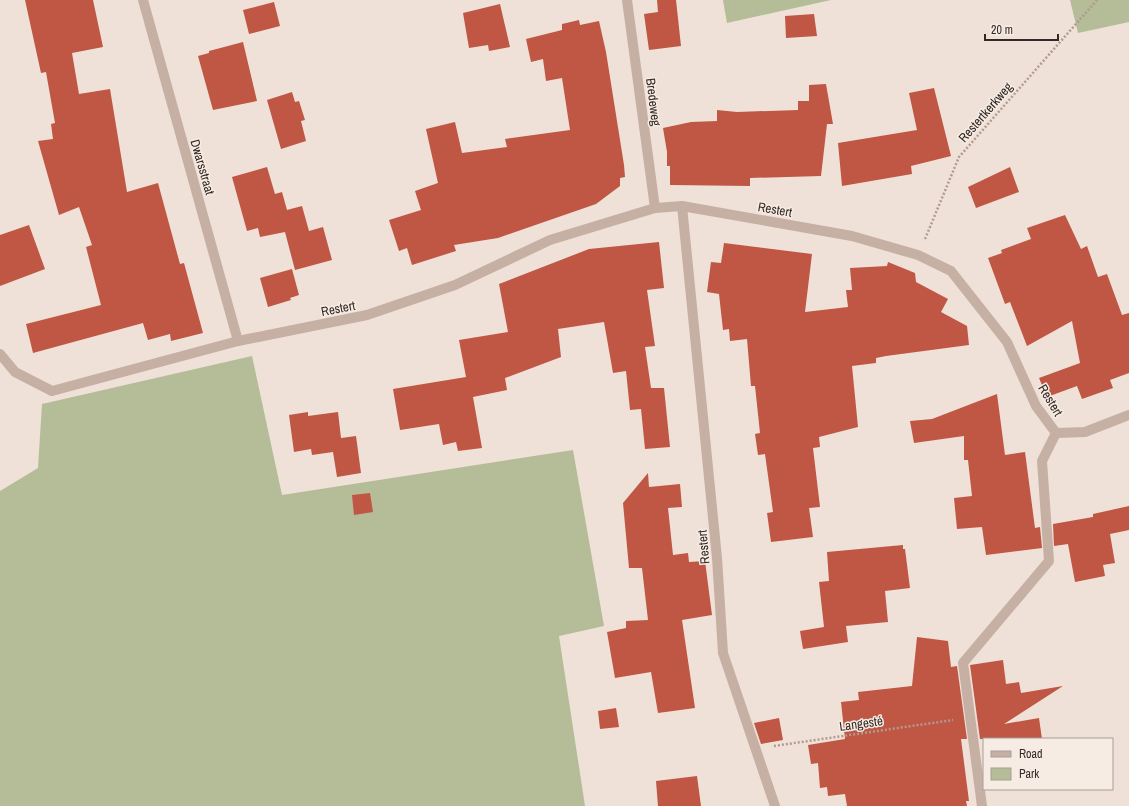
<svg xmlns="http://www.w3.org/2000/svg" width="1129" height="806" viewBox="0 0 1129 806" font-family="'Archivo Narrow',sans-serif">
<style>
.green{fill:#b4bd98}
.building{fill:#c05644}
.lines{fill:none;stroke-linecap:round;stroke-linejoin:round}
.path{stroke:#b29a8f;stroke-width:2.5;stroke-dasharray:2 2;stroke-linecap:butt}
.minor{stroke:#c6b0a4;stroke-width:10}
.labels{text-anchor:middle;stroke-width:3;stroke-linejoin:round;paint-order:stroke}
.street-label{font-size:13px;fill:#322825;stroke:#f7ece3}
</style>
<rect width="100%" height="100%" fill="#efe1d7"/>
<!-- green -->
<g class="green">
<polygon points="723,0 831,0 727,23"/>
<polygon points="1070,0 1129,0 1129,22 1078,33"/>
<polygon points="252,356 282,495 573,450 604,626 559,636 585,806 0,806 0,491 38,468 42,404"/>
</g>
<!-- building -->
<g class="building">
<polygon points="25,0 93,0 103,47 72,53 79,94 110,89 127,192 158,183 180,264 184,263 203,333 171,341 170,334 148,340 143,323 33,353 26,324 101,305 86,247 92,245 79,207 59,215 38,141 53,139 51,124 55,123 46,72 41,73"/>
<polygon points="657,0 676,0 681,46 649,50 644,14 658,12"/>
<polygon points="274,2 280,26 249,34 243,10"/>
<polygon points="500,4 510,47 489,51 488,45 469,48 463,13"/>
<polygon points="814,14 817,36 786,38 785,16"/>
<polygon points="579,20 580,25 599,21 606,52 624,165 625,177 620,178 620,186 596,204 498,238 454,245 456,251 412,265 407,248 399,251 389,220 421,210 415,191 438,183 426,129 455,122 462,153 507,147 505,139 570,130 562,78 546,81 543,59 531,62 526,39 562,30 562,24"/>
<polygon points="243,42 257,101 213,110 198,56 209,53 209,51"/>
<polygon points="826,84 833,124 827,124 821,176 750,178 750,186 670,185 670,166 667,166 667,152 663,128 691,122 717,121 717,110 737,112 798,110 798,101 809,101 809,85"/>
<polygon points="934,88 951,156 911,166 912,174 842,186 838,143 917,130 909,93"/>
<polygon points="292,92 295,102 299,101 305,120 301,121 306,141 281,149 267,100"/>
<polygon points="267,167 275,194 282,192 287,210 302,206 309,231 323,227 332,260 295,270 285,232 260,237 258,228 247,231 232,177"/>
<polygon points="1010,167 1019,192 976,208 968,187"/>
<polygon points="1065,215 1081,249 1087,246 1098,277 1107,274 1122,315 1129,313 1129,373 1110,380 1113,388 1082,399 1077,386 1047,397 1039,378 1080,363 1072,321 1027,346 1010,302 1005,304 988,258 1002,253 1001,250 1031,239 1027,228"/>
<polygon points="29,225 45,269 0,286 0,235"/>
<polygon points="659,242 664,288 647,290 655,346 645,347 651,388 664,388 670,447 645,449 641,409 630,410 626,371 613,373 604,322 558,329 561,357 505,378 507,390 473,397 482,448 458,451 456,442 443,445 439,424 400,430 393,389 466,377 459,340 508,332 499,284 589,249"/>
<polygon points="724,243 812,254 805,312 848,307 846,290 852,290 850,268 887,266 888,262 915,273 916,282 948,299 941,312 967,326 969,345 886,356 876,358 876,363 852,366 858,427 819,437 820,447 813,448 820,507 809,508 813,537 771,542 767,513 773,512 765,454 758,455 755,434 760,433 755,386 751,386 747,339 730,341 729,329 723,330 719,294 707,292 711,262 721,263"/>
<polygon points="292,269 299,295 290,298 291,300 268,307 260,278"/>
<polygon points="997,394 1005,455 1025,452 1035,528 1040,527 1042,548 986,555 982,527 957,529 954,498 972,496 968,460 964,460 964,436 914,443 910,421 932,419"/>
<polygon points="308,412 308,416 338,412 341,438 356,436 361,473 337,477 333,452 312,455 311,449 294,452 289,415"/>
<polygon points="648,473 649,487 680,484 682,507 668,508 673,555 688,553 689,562 705,561 712,615 682,620 695,708 658,713 651,672 615,678 607,632 626,628 626,621 648,620 642,568 629,568 623,503"/>
<polygon points="370,493 373,512 354,515 352,495"/>
<polygon points="1129,506 1129,530 1110,534 1115,563 1103,565 1105,576 1075,582 1068,544 1054,546 1053,524 1093,517 1093,514"/>
<polygon points="903,545 903,549 905,549 910,588 885,591 888,622 846,626 848,642 803,649 800,631 824,627 819,582 829,581 827,552"/>
<polygon points="917,637 948,641 951,667 957,666 967,739 961,739 969,801 966,801 967,806 847,806 845,794 828,796 827,787 820,788 818,763 811,764 808,745 845,739 841,702 859,700 858,692 912,686"/>
<polygon points="1003,660 1006,684 1019,682 1021,693 1063,686 1004,724 1039,718 1042,739 980,739 970,665"/>
<polygon points="616,708 619,727 600,729 598,711"/>
<polygon points="779,718 783,740 761,744 754,723"/>
<polygon points="697,776 701,806 658,806 656,781"/>
</g>
<g class="lines">
<!-- path -->
<g class="path">
<polyline points="925,239 959,157 1097,0"/>
<polyline points="774,746 953,720"/>
</g>
<!-- minor -->
<g class="minor">
<polyline points="143,0 238,341"/>
<polyline points="627,0 655,208"/>
<polyline points="682,206 717,558 723,653 775,806"/>
<polyline points="0,354 15,372 52,391 238,341 367,315 455,285 550,240 655,208 682,206 852,236 918,255 951,271 1007,342 1036,406 1056,433"/>
<polyline points="1056,433 1085,432 1129,415"/>
<polyline points="982,806 963,663 1049,561 1042,461 1056,433"/>
</g>
</g>
<g class="labels">
<!-- street labels -->
<g class="street-label">
<text transform="translate(654 102) rotate(83)" y="5">Bredeweg</text>
<text transform="translate(985 112) rotate(-49)" y="5">Restertkerkweg</text>
<text transform="translate(203 167) rotate(74)" y="5">Dwarsstraat</text>
<text transform="translate(775 209) rotate(10)" y="5">Restert</text>
<text transform="translate(338 308) rotate(-11)" y="5">Restert</text>
<text transform="translate(1051 400) rotate(59)" y="5">Restert</text>
<text transform="translate(703 547) rotate(-95)" y="5">Restert</text>
<text transform="translate(861 723) rotate(-8)" y="5">Langesté</text>
</g>
</g>
<!-- legend -->
<rect x="983" y="738" width="130" height="52" fill="#f7ece3" stroke="#a89e97"/>
<rect x="991" y="751" width="20" height="6" fill="#c6b0a4" stroke="#a89e97"/>
<text x="1019" y="758" font-size="12" fill="#322825">Road</text>
<rect x="991" y="768" width="20" height="12" fill="#b4bd98" stroke="#a89e97"/>
<text x="1019" y="778" font-size="12" fill="#322825">Park</text>
<!-- scale -->
<path d="M985 34v6h73v-6" fill="none" stroke="#322825" stroke-width="2"/>
<text x="991" y="34" font-size="12" fill="#322825" stroke="#f7ece3" stroke-width="3" paint-order="stroke">20 m</text>
</svg>
